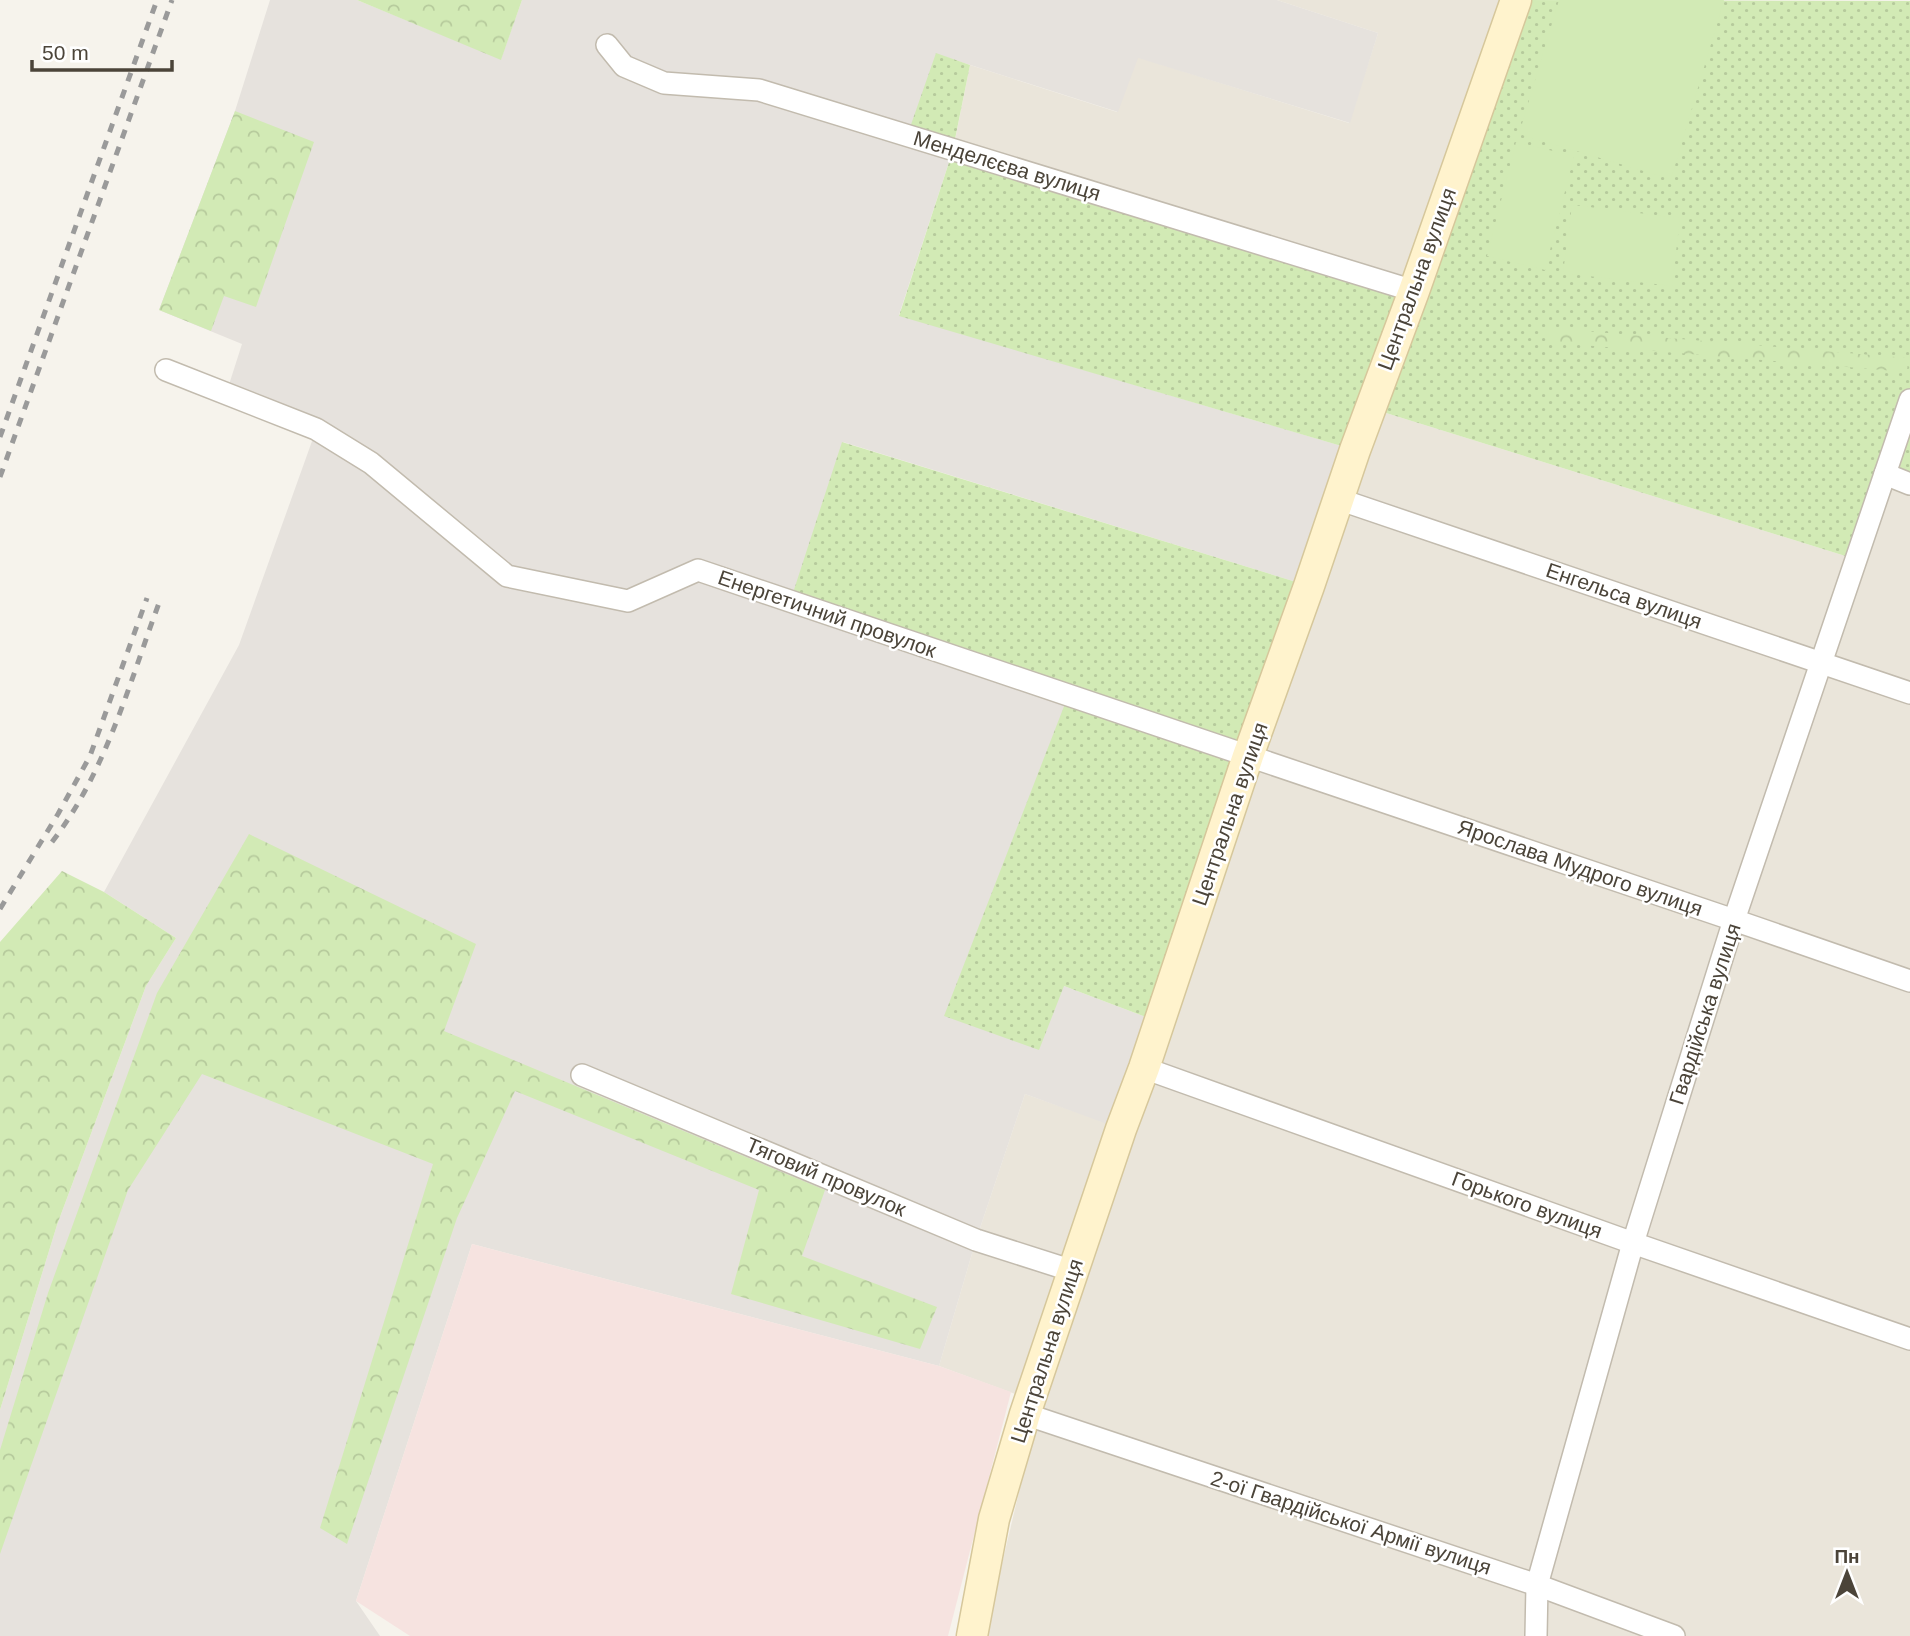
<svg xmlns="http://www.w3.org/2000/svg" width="1910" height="1636" viewBox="0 0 1910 1636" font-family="Arial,sans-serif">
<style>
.residential{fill:#eae5da}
.industrial{fill:#e6e2dd}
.medical{fill:#f6e3e0}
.grass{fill:url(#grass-dots)}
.forest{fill:url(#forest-crowns)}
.green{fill:#d2eab5}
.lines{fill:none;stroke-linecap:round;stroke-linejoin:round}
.minor-casing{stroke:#c2bbae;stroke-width:24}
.secondary-casing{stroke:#d6c79b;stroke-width:33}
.minor{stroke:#fff;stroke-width:21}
.secondary{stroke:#fff3cd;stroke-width:30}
.rail{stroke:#9a9a9a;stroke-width:5;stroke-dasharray:9 9;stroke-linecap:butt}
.labels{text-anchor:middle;stroke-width:5;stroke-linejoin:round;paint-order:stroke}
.street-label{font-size:21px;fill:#4b4439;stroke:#fff}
</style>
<defs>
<pattern id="grass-dots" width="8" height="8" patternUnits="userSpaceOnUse" patternTransform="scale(1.75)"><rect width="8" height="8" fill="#d2eab5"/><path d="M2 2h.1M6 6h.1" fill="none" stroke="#b6ca9c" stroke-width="1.8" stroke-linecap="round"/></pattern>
<pattern id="forest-crowns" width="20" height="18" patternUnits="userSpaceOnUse" patternTransform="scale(1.75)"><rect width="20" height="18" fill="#d2eab5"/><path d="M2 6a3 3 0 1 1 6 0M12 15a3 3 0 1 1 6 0" fill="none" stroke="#b6ca9c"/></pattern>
</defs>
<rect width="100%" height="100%" fill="#f6f3ec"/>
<!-- residential -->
<g class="residential">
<polygon points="1277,0 1516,0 1414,291 953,150 970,65 1117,112 1137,57 1349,123 1378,33"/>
<polygon points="1370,408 1855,559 1885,474 1910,484 1910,1636 985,1636 1040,1403 939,1366 976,1240 1025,1094 1121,1128"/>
</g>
<!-- industrial -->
<polygon class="industrial" points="270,0 357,0 501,59 522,0 1277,0 1378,33 1350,123 1138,58 1118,112 936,54 953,150 899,315 1355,450 1309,586 843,442 1068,696 1064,986 1159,1022 1121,1129 1025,1094 976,1240 939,1366 472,1244 356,1601 380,1636 0,1636 0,1410 57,1225 146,986 176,938 104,892 239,645 316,430 226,394 242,344 159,310 235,111"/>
<!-- medical -->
<polygon class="medical" points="472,1244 939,1366 1011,1392 948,1636 410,1636 356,1601"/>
<!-- grass -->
<g class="grass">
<polygon points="1516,0 1910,1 1910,484 1885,475 1855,559 1370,408 1355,450 899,316 953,150 907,136 936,53 970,65 953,149 1414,291"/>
<polygon points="842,442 1309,586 1159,1022 1064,986 1039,1050 944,1016 1068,696 790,602"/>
</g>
<!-- forest -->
<g class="forest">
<polygon points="357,0 522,0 501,60"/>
<polygon points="235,111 314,142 256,307 224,296 211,331 159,310"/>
<polygon points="1547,328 1908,358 1907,372 1546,342"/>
<polygon points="249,834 476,944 444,1031 825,1190 802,1256 937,1307 920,1349 731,1294 759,1190 515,1091 457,1218 347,1544 320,1528 433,1164 202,1074 128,1190 0,1554 0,1450 48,1293 157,993"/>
<polygon points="62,871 104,892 176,938 146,986 57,1225 0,1410 0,942"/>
</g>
<!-- green -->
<g class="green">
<polygon points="1559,0 1724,0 1671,179 1519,134"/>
<polygon points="1516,142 1574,156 1545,270 1487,256"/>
<polygon points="1572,205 1680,218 1672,286 1563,273"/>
</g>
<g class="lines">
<defs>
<g id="minor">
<polyline points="607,45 624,66 664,83 759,90 1414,291"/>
<polyline points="166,370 316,429 371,463 507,576 628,601 698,570 1734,920 1910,981"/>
<polyline points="1885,474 1910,484"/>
<polyline points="1338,499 1910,693"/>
<polyline points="1144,1068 1633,1243 1910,1339"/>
<polyline points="582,1075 976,1240 1073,1271"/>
<polyline points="1025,1414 1537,1585 1674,1636"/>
<polyline points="1536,1636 1537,1585 1633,1243 1734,920 1910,400"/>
</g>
<polyline id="secondary" points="972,1636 994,1519 1025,1414 1121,1129 1144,1068 1248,756 1309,586 1355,450 1414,291 1516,0"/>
</defs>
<!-- minor casing -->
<use href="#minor" class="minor-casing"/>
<!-- secondary casing -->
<use href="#secondary" class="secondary-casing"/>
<!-- minor -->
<use href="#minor" class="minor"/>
<!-- secondary -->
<use href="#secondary" class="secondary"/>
<!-- rail -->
<g class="rail">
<polyline points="0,437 157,0"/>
<polyline points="0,477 172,0"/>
<path d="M52 842C106 772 129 684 159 603"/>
<polyline points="0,909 58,814 90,756 147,598"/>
</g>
</g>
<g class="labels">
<!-- street labels -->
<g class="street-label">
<text transform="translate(1007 166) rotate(17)" y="7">Менделєєва вулиця</text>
<text transform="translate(1417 279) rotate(-70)" y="7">Центральна вулиця</text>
<text transform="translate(1624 596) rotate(19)" y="7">Енгельса вулиця</text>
<text transform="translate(827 614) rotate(19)" y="7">Енергетичний провулок</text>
<text transform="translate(1230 814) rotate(-71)" y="7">Центральна вулиця</text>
<text transform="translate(1580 868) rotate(19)" y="7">Ярослава Мудрого вулиця</text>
<text transform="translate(1705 1014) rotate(-72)" y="7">Гвардійська вулиця</text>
<text transform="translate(826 1177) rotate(23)" y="7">Тяговий провулок</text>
<text transform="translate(1527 1205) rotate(20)" y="7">Горького вулиця</text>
<text transform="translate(1047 1351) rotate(-72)" y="7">Центральна вулиця</text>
<text transform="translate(1351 1523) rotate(18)" y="7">2-ої Гвардійської Армії вулиця</text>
</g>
</g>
<!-- north arrow -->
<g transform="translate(1847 1573)" stroke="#ffffff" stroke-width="5" paint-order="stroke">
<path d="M0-5L12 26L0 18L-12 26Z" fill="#4b4439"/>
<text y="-10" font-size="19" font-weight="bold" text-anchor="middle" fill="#4b4439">Пн</text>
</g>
<!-- scale -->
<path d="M32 60v10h140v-10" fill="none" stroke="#4b4439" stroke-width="3.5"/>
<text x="42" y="60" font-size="21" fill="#4b4439" stroke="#ffffff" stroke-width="5" paint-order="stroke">50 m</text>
</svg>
